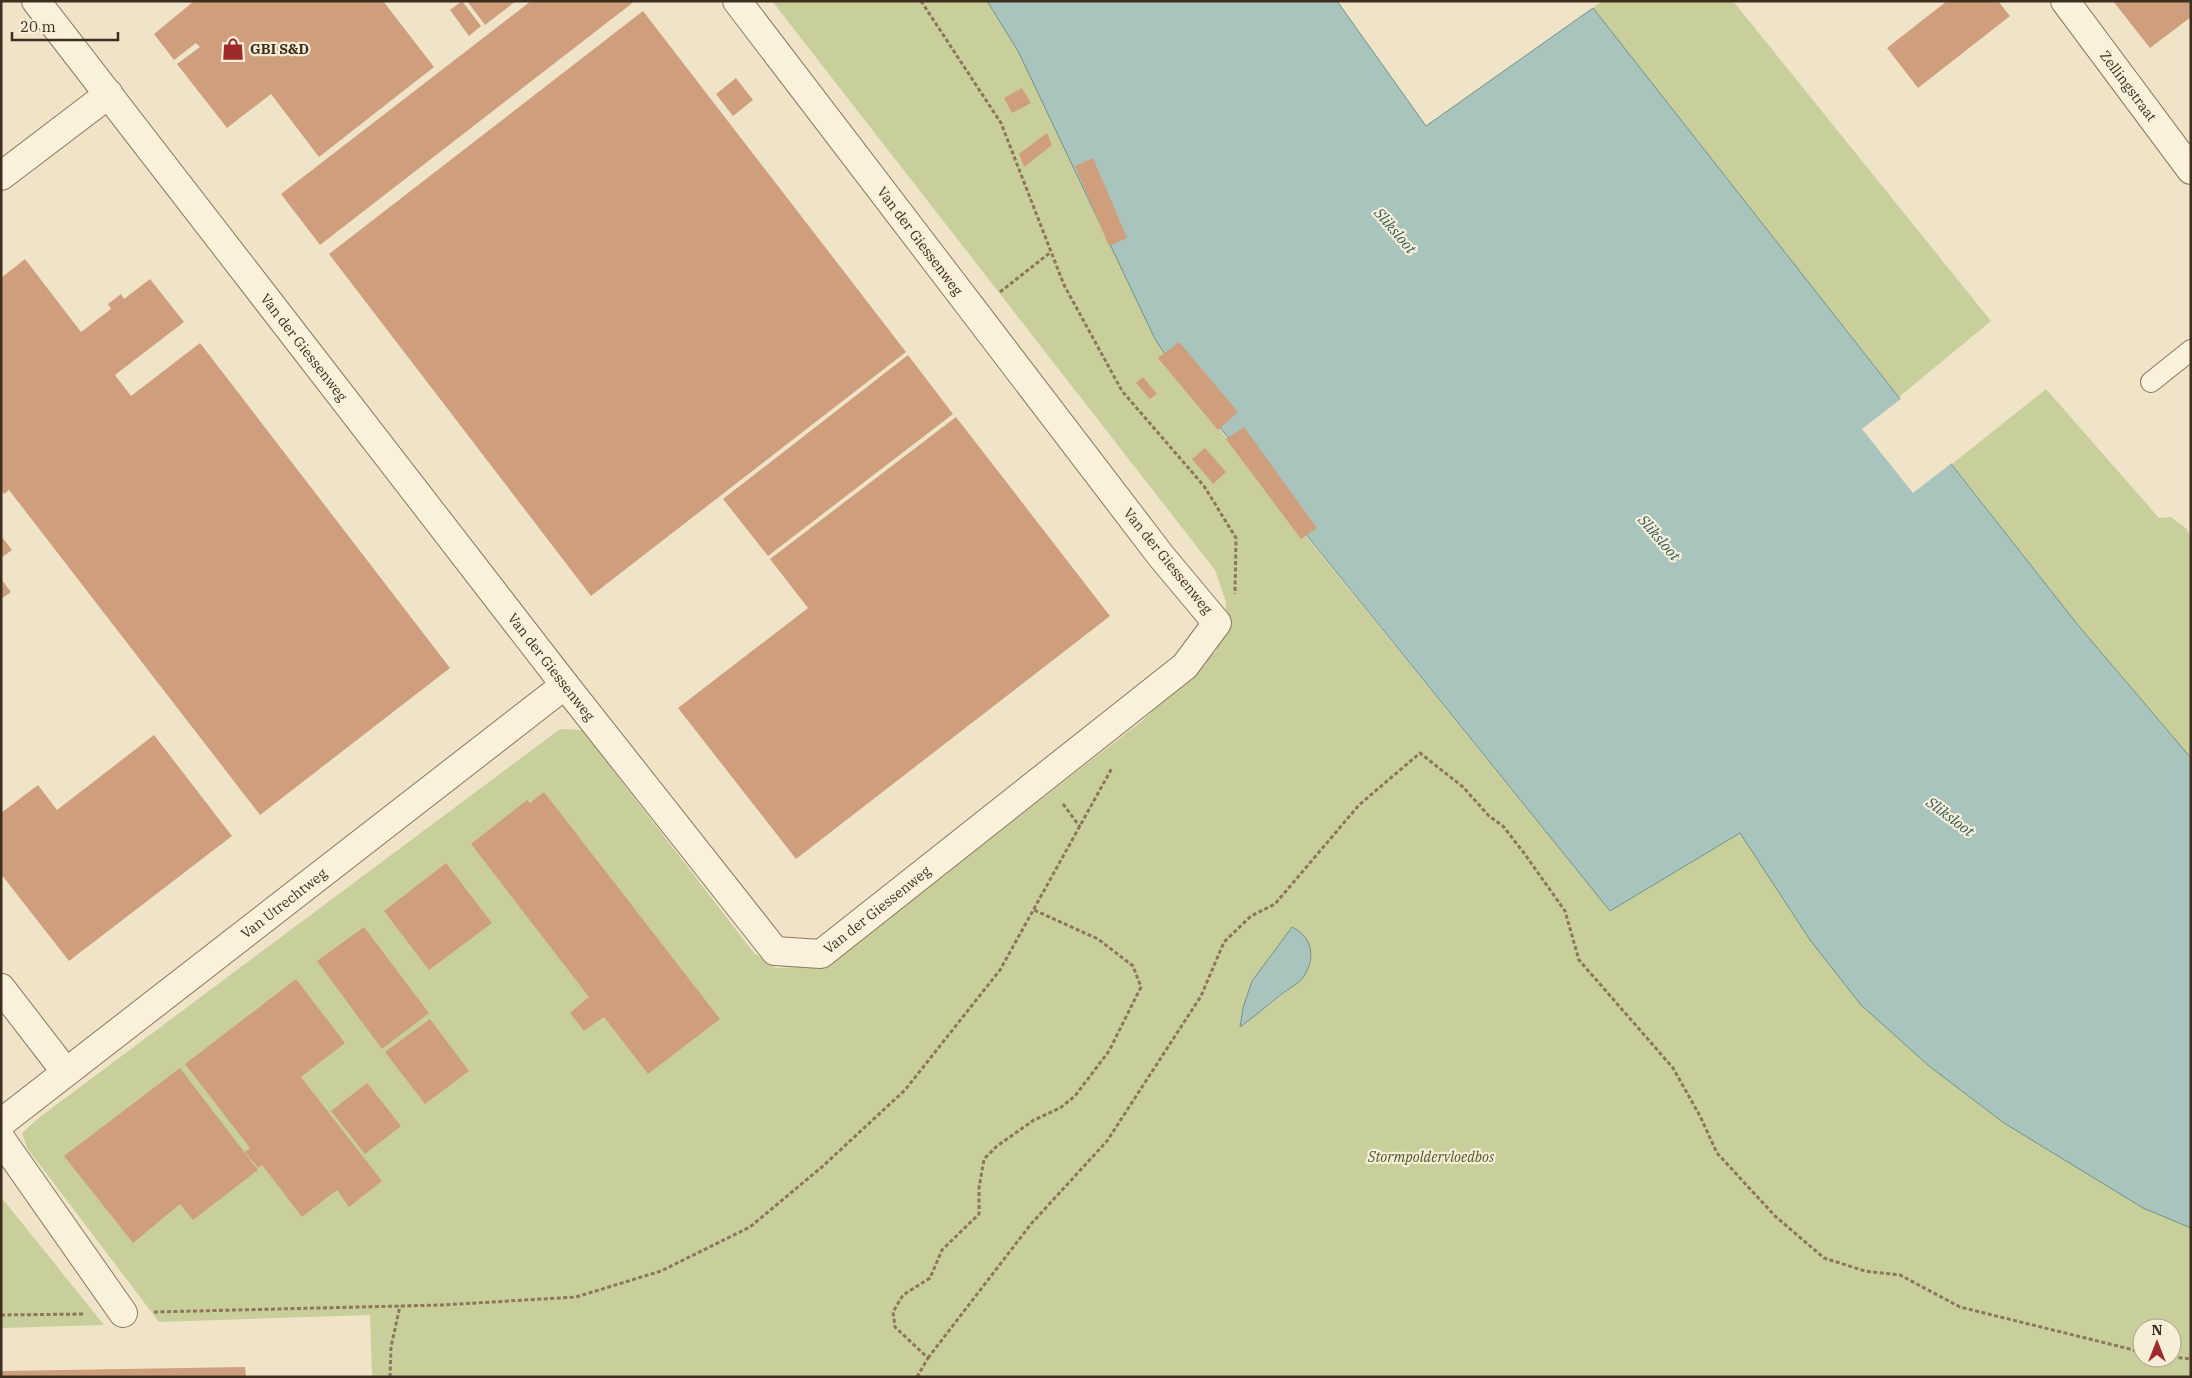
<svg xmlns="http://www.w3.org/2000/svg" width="2192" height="1378" viewBox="0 0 2192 1378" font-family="'IBM Plex Serif',serif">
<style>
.green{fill:#c9cf9b;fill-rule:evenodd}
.water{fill:#a9c4bc;stroke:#6f938a}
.pier{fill:#f0e4c8}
.building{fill:#cf9f7d}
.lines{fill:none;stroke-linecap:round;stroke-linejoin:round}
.service-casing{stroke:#8d765c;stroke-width:22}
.minor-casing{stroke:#8d765c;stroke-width:30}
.path{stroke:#8d765c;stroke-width:3;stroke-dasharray:4 2.5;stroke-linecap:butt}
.service{stroke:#faf1dc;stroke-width:20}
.minor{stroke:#faf1dc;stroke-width:28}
.labels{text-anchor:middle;stroke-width:4.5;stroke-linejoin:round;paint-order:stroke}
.poi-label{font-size:14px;font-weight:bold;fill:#3d2e20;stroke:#f7eed8;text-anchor:start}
.street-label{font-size:14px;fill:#3d2e20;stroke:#f7eed8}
.park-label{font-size:14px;font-style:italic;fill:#4d5a26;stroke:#f7eed8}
.water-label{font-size:15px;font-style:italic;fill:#2f5d5a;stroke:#f7eed8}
</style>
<rect width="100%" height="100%" fill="#f0e4c8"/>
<!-- green -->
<g class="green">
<path d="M772 1H987L1018 51 1155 339 1219 429 1610 911 1740 833 1810 940 1929 1066 2004 1123 2143 1208 2191 1228V1377H372L370 1315 159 1322 27 1148 22 1133 40 1117 560 729 582 730 754 953 776 968 798 967 825 961 868 934 1143 720 1216 651 1225 628 1226 602 1215 570ZM1292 928 1299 931 1310 964 1301 980 1241 1026C1243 986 1269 959 1292 928ZM2142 1328H2172V1358H2142Z"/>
<polygon points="1602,1 1733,1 1991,321 1899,397 1593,8"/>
<polygon points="2046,389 2159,518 2171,517 2187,529 2191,538 2191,758 2077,624 1952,464"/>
<polygon points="1,1197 104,1325 1,1328"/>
</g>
<!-- water -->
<g class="water">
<polygon points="987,1 1337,1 1426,126 1593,8 2077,624 2191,758 2191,1228 2143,1208 2004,1123 1929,1066 1861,1005 1810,940 1740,833 1610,911 1187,387 1155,339 1018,51"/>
<path d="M1292 927C1314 938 1316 960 1302 979 1297 984 1289 989 1283 993 1269 1004 1255 1016 1240 1027L1243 1008 1252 981Z"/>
</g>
<!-- pier -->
<polygon class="pier" points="1902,398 1953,462 1913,493 1862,429"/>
<!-- building -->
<g class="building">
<polygon points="194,1 383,1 434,67 319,157 271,94 227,128 177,64 200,47 196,43 174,60 154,34"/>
<polygon points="462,1 481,26 469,36 450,10"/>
<polygon points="467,1 516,1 485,25"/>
<polygon points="531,1 635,1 320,245 281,194"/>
<polygon points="1947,1 1998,1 2010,16 1918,88 1887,48"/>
<polygon points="2113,1 2191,1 2191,17 2150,48"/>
<polygon points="643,11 906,352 591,596 329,254"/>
<polygon points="736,78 753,100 733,116 716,94"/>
<polygon points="1022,88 1031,103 1012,113 1004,98"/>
<polygon points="1047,133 1052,145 1024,167 1019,154"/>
<polygon points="1093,158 1127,238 1109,246 1075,166"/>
<polygon points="25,259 81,332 111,309 108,304 121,294 124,299 150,279 184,322 115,375 131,396 200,343 450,668 260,815 9,490 4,494 1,490 1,278"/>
<polygon points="1179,342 1238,412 1218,430 1158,358"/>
<polygon points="908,355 953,414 768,556 723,499"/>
<polygon points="1143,377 1157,394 1150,399 1136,383"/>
<polygon points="956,417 1110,616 796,859 678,708 808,608 770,559"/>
<polygon points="1244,427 1317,528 1301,539 1226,439"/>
<polygon points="1205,448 1226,472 1213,484 1192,459"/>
<polygon points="1,536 12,550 1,558"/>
<polygon points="1,579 11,592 1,599"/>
<polygon points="154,735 232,836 69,961 1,874 1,813 38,785 57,810"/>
<polygon points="544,792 720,1019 648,1074 604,1017 584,1031 570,1013 589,997 471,844 527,800 530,803"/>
<polygon points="446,863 492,923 429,970 384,911"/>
<polygon points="364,927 429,1013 382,1049 317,961"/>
<polygon points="296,979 345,1043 301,1077 382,1181 349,1207 337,1190 302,1217 262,1165 258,1168 245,1152 250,1148 185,1064"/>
<polygon points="430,1019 469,1071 425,1104 385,1052"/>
<polygon points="180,1068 258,1170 193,1220 180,1204 133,1243 64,1156"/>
<polygon points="367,1083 401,1126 365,1154 331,1111"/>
<polygon points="245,1367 246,1377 1,1377 1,1371"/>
</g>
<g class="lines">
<defs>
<polyline id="service" points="2151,382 2191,350"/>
<g id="minor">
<path id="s1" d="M36 1 565 685 775 951 821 954 1185 666 1217 623 1161 556 737 1"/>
<path id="s2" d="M2065 1 2191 170"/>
<polyline points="1,176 109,94"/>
<polyline points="1,988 65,1071"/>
<path id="s3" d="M1 1123 565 685"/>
<polyline points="1,1139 123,1313"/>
</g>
</defs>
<!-- service casing -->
<use href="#service" class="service-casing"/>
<!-- minor casing -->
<use href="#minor" class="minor-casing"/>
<!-- path -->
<g class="path">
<polyline points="921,1 1001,123 1064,285 1122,391 1204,486 1236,538 1235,594"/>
<polyline points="1000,292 1051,252"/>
<polyline points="1063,804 1080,827"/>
<polyline points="154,1312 442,1305 576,1297 661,1271 750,1227 823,1166 905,1090 1000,970 1112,768"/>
<polyline points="1,1315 83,1314"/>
<polyline points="2172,1357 2191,1359"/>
<polyline points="928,1358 1031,1224 1107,1141 1201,996 1224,942 1251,916 1275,904 1359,805 1420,753 1463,787 1489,816 1503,826 1524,853 1565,911 1579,960 1673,1068 1700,1116 1717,1153 1775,1216 1824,1258 1865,1271 1900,1275 1960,1307 2142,1352"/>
<polyline points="390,1377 391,1347 400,1306"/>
<polyline points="917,1377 928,1358 895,1327 893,1312 903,1295 930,1278 942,1250 979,1214 979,1188 984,1159 997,1146 1034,1120 1060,1108 1075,1096 1109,1051 1141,987 1133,966 1098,939 1034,910"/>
</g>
<!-- service -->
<use href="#service" class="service"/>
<!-- minor -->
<use href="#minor" class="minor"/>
</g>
<!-- icons -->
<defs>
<symbol id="shop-bare" viewBox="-9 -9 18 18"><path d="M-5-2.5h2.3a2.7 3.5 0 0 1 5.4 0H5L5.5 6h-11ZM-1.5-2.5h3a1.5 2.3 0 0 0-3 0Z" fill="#9e2a2b" stroke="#f7eed8" stroke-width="2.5" paint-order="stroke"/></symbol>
</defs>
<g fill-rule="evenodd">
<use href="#shop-bare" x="217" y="33" width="32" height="32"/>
</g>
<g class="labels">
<!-- poi labels -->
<g class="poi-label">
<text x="250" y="54">GBI S&amp;D</text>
</g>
<!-- street labels -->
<g class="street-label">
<text dy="5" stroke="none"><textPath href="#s2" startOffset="106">Zellingstraat</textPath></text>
<text transform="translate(920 241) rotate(53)" y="5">Van der Giessenweg</text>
<text dy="5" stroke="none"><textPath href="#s1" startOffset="438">Van der Giessenweg</textPath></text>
<text transform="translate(1168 561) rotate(51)" y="5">Van der Giessenweg</text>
<text dy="5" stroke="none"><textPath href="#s1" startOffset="842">Van der Giessenweg</textPath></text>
<text dy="5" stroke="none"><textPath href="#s3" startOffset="358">Van Utrechtweg</textPath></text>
<text dy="5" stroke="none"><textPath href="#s1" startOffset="1321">Van der Giessenweg</textPath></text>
</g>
<!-- park labels -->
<g class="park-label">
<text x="1431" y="1162">Stormpoldervloedbos</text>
</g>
<!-- water labels -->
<g class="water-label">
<text transform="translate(1395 231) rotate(49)" y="5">Sliksloot</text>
<text transform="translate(1659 538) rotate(49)" y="5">Sliksloot</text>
<text transform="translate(1950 817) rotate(37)" y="5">Sliksloot</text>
</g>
</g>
<!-- border -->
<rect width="2192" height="1378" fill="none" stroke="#3d2e20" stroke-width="5"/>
<!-- north arrow -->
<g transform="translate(2157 1343)"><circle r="24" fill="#f7eed8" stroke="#ada18e"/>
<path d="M0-4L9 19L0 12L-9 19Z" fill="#9e2a2b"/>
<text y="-8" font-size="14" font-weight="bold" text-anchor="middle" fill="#3d2e20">N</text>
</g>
<!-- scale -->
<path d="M12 32v8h106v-8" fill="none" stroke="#3d2e20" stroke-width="2.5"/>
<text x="20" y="32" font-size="15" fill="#3d2e20" stroke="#f7eed8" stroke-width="4" paint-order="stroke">20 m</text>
</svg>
